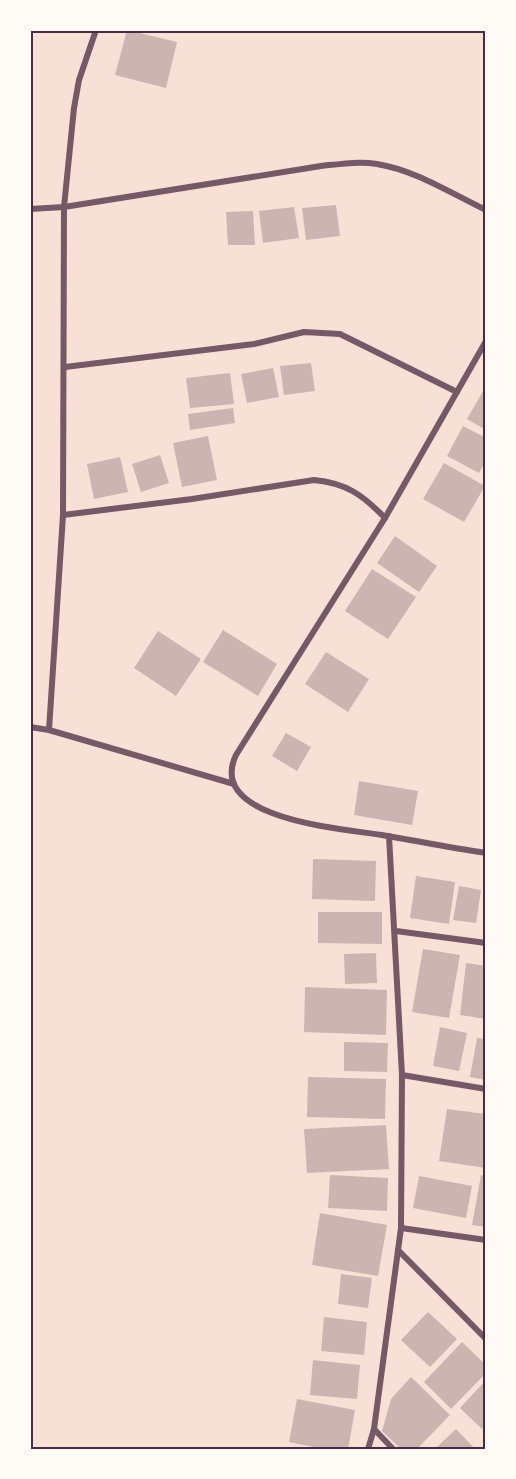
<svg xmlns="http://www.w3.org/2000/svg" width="516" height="1479" viewBox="0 0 516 1479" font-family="Barlow,sans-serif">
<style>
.building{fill:#ccb4b1}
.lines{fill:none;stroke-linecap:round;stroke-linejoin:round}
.minor{stroke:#755966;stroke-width:6}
.neatline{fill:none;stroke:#4a2c40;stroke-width:2}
</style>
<rect width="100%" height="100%" fill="#f7e1d7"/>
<!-- building -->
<g class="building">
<polygon points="127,30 177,42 166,88 115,75"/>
<polygon points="336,205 340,236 306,240 302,208"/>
<polygon points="294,207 299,238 263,243 259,211"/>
<polygon points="253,211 255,245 228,245 226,212"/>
<polygon points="311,363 315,391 284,395 280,366"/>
<polygon points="273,368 279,397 247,403 241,374"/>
<polygon points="230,373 234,404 190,408 186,378"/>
<polygon points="486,386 486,430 467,419"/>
<polygon points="233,408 235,423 190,430 188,414"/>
<polygon points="463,426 486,438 486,460 479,473 447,456"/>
<polygon points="208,436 217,480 182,487 173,443"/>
<polygon points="160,455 169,483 141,492 132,464"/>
<polygon points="120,457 128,492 94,499 87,464"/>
<polygon points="444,463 485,486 464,522 423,499"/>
<polygon points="395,536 437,566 419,592 377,563"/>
<polygon points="372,569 416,597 388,639 345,611"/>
<polygon points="223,630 277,664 258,696 203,662"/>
<polygon points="158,631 201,659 176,696 134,668"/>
<polygon points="326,652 369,679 348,712 305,684"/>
<polygon points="286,733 311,747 297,771 272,756"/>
<polygon points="359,781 418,791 412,825 354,815"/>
<polygon points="313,859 376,861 375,901 312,899"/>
<polygon points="416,876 455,882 449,924 410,918"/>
<polygon points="459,886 481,890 476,923 453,920"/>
<polygon points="318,912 382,912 382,944 318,943"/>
<polygon points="423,949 460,955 449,1018 412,1012"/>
<polygon points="376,953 377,983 345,984 344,954"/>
<polygon points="466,963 486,966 486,1019 460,1015"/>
<polygon points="305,987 387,990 386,1035 304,1032"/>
<polygon points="440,1027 467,1033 459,1071 433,1066"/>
<polygon points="477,1038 486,1039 486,1080 470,1077"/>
<polygon points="344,1042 388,1043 387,1072 344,1071"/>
<polygon points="308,1077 386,1079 385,1119 307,1117"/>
<polygon points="447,1109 486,1114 486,1168 439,1161"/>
<polygon points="386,1125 389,1169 307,1173 304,1129"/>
<polygon points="330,1175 388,1178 387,1211 328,1208"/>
<polygon points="481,1175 486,1176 486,1227 472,1225"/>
<polygon points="419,1176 472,1186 466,1218 413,1208"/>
<polygon points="320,1213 387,1225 378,1276 312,1265"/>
<polygon points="341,1274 372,1278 368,1308 338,1304"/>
<polygon points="428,1312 457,1339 430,1367 401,1340"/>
<polygon points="324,1317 367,1322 364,1355 321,1351"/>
<polygon points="462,1342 486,1365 486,1373 451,1409 424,1382"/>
<polygon points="313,1360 360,1365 357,1399 310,1395"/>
<polygon points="411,1377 450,1415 417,1449 401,1449 382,1431 391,1399"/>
<polygon points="486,1380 486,1425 482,1429 460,1408"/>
<polygon points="297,1399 355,1410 348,1449 323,1449 289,1442"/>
<polygon points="456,1429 475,1449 435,1449"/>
</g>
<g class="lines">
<!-- minor -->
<g class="minor">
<polyline points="96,30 79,80 74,108 64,207 63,515 49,730 234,784"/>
<path d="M30 209 64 207 321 166C340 164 359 161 377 164 415 170 452 194 486 210"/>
<path d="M486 341 385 518 236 755C205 820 346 829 382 835 417 841 451 848 486 853"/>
<polyline points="65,367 254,344 304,332 340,334 457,392"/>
<path d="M63 515 192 499 314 480C346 483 363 495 385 518"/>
<polyline points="30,727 49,730"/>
<polyline points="396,931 486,943"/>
<polyline points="402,1075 486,1089"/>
<polyline points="401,1228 486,1240"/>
<polyline points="398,1250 486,1339"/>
<polyline points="374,1429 393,1449"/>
<polyline points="368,1449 374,1429 401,1228 402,1075 389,836"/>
</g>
</g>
<!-- border -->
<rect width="516" height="1479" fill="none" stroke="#fffaf5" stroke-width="63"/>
<rect x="32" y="32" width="452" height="1416" class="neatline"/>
</svg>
